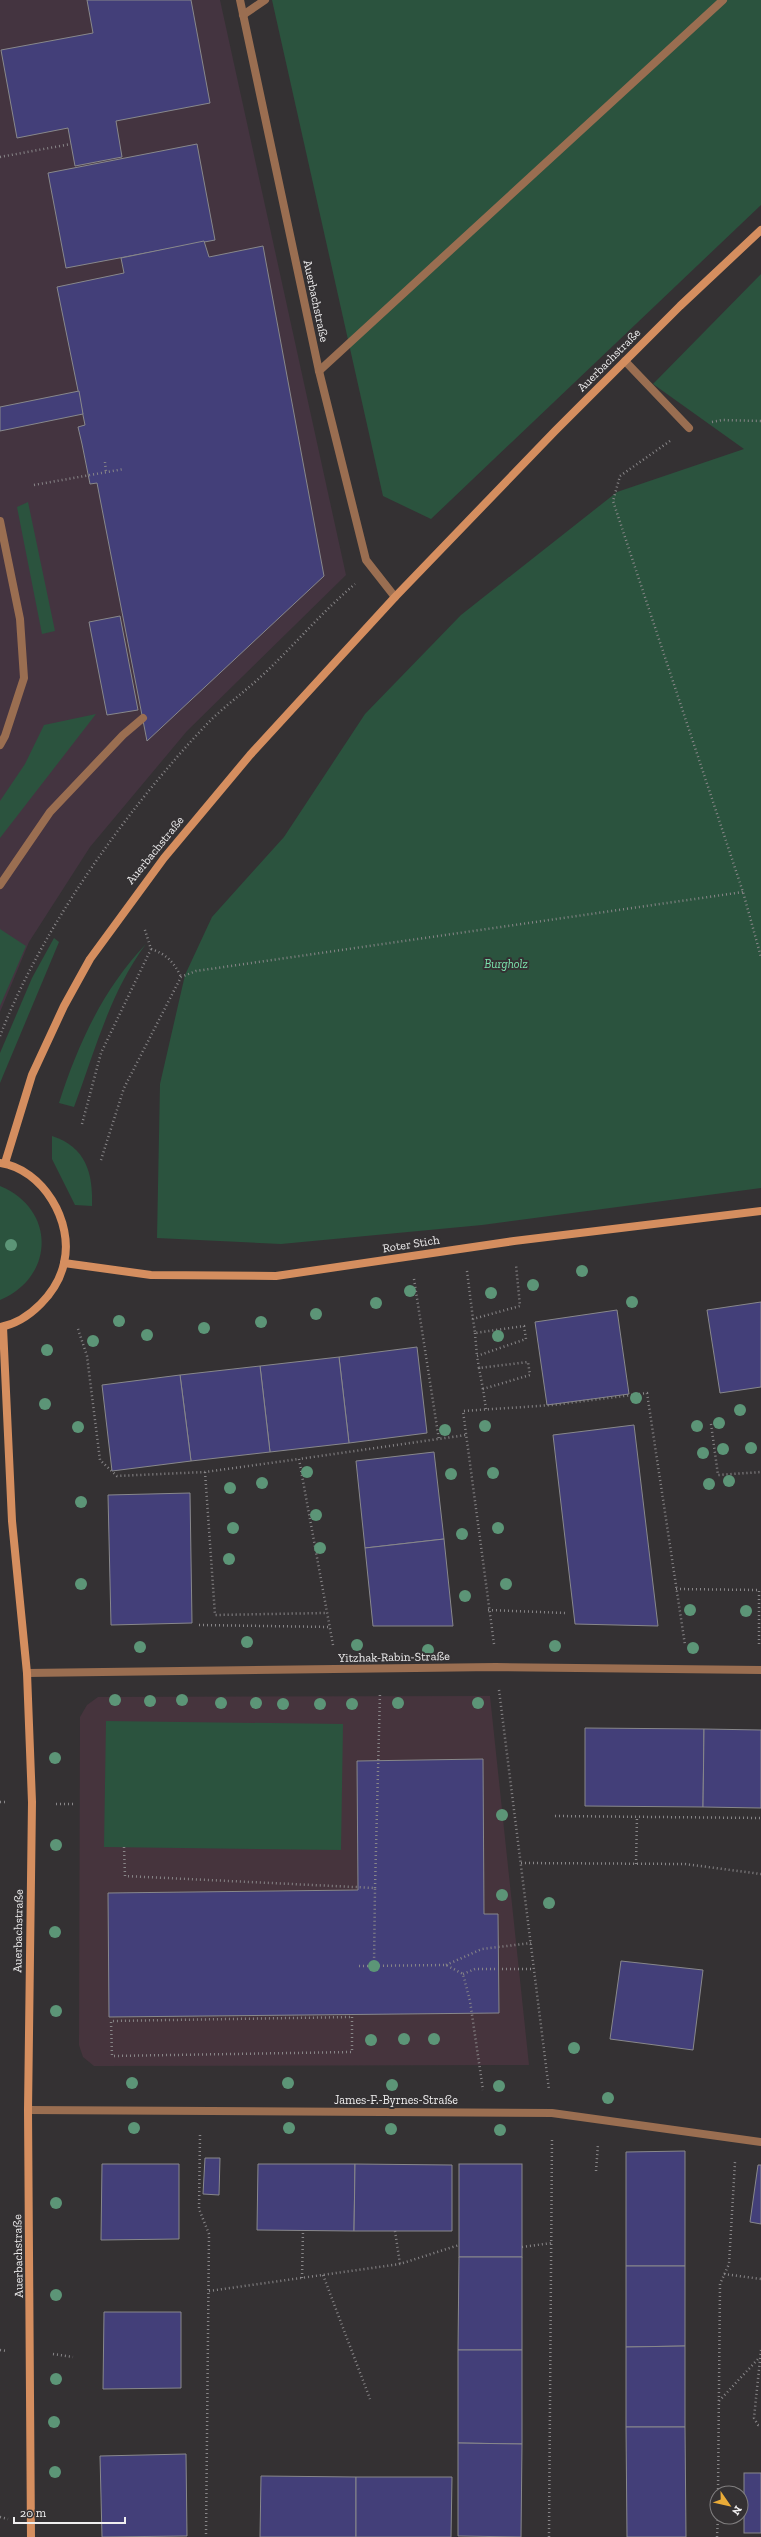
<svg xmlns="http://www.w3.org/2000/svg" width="761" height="2537" viewBox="0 0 761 2537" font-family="'Zilla Slab',serif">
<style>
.education{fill:#46343d}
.medical{fill:#443440}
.green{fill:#2b533e}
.building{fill:#433f79;stroke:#88888b}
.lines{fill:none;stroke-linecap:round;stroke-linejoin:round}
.path{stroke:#888688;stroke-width:2.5;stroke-dasharray:1 3;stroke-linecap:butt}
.lane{stroke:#9a6e51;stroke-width:8}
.street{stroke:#9a6e51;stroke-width:8}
.secondary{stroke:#d58e5f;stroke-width:8}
.tree{fill:#5c9577}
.labels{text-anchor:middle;stroke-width:4;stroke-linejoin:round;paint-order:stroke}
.street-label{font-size:12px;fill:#efeeef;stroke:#343133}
.park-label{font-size:12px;font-style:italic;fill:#7ce6af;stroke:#343133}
</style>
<rect width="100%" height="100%" fill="#343133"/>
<!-- education -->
<polygon class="education" points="490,1696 529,2065 94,2066 83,2057 79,2045 80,1717 87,1705 98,1697"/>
<!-- medical -->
<polygon class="medical" points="0,0 220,0 346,575 187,731 90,847 29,942 0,1012"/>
<!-- green -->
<g class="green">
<polygon points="272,0 761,0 761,205 431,519 383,496"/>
<polygon points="761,274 761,1188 482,1225 281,1244 157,1238 160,1084 185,975 212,917 284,837 365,714 461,615 617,492 744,449 653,384"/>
<polygon points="28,502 55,631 42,634 17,507"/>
<polygon points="96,714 0,838 0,801 25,764 44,725"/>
<polygon points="0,929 26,946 0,1006"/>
<polygon points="54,938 59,942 0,1083 0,1053 32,978"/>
<path d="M146 944C110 992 95 1051 74 1107L59 1103C78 1044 103 989 146 944Z"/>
<path d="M52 1136C86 1147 93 1173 92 1206L75 1205 52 1159Z"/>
<path d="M0 1186C56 1209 55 1277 0 1300Z"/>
<polygon points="106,1721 343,1724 341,1850 104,1847"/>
</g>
<!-- building -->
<g class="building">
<polygon points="87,0 191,0 210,103 116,121 122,157 75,166 68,128 17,138 1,50 93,33"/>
<polygon points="197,144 215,240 66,268 48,173"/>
<polygon points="204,241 209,257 263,246 324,576 147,741 97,483 90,484 82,444 78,427 85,425 57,287 124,273 121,258"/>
<polygon points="79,391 83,414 0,431 0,407"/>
<polygon points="120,616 138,710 107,715 89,622"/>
<polygon points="761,1302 761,1387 720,1393 707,1310"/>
<polygon points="617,1310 629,1394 547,1405 535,1322"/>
<polygon points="417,1347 427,1433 349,1443 339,1357"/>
<polygon points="339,1357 349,1443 270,1452 260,1366"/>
<polygon points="260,1366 270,1452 191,1461 180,1375"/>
<polygon points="180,1375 191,1461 112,1471 102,1385"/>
<polygon points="634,1425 658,1626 575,1624 553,1435"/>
<polygon points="434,1452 444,1539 365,1548 356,1461"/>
<polygon points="190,1493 192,1623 111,1625 108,1495"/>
<polygon points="444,1539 453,1626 373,1626 365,1548"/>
<polygon points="585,1728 704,1729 703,1807 585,1806"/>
<polygon points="704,1729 761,1730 761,1808 703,1807"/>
<polygon points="483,1759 484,1914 498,1914 499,2013 109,2017 108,1893 358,1890 357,1761"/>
<polygon points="621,1961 703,1970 693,2050 610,2039"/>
<polygon points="685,2151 685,2266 626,2266 626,2152"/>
<polygon points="205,2158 220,2158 219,2195 203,2194"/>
<polygon points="102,2164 179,2164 179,2239 101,2240"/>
<polygon points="258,2164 355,2164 354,2231 257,2230"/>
<polygon points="355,2164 452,2165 452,2231 354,2231"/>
<rect x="459" y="2164" width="63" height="93"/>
<polygon points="758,2165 761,2165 761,2224 750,2222"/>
<polygon points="459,2257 522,2257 522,2350 458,2350"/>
<polygon points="626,2266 685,2266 685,2346 626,2347"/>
<polygon points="104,2312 181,2312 181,2388 103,2389"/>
<polygon points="685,2346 685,2427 626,2427 626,2347"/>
<polygon points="458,2350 522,2350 522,2444 458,2443"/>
<polygon points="626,2427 685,2427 686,2537 627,2537"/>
<polygon points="458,2443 522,2444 521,2537 458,2536"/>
<polygon points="186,2454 187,2536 102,2537 100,2456"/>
<rect x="744" y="2473" width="17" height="60"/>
<polygon points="261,2476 356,2477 356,2537 260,2537"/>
<polygon points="356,2477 452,2477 451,2537 356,2537"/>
</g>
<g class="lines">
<!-- path -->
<g class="path">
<polyline points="0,157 71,144"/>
<polyline points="712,422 722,420 761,421"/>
<polyline points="670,441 620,476 613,501 743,892 761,957"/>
<polyline points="105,462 106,472"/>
<polyline points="34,485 124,469"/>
<path d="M151 949C166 954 174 962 181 977"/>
<path d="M0 1036C41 929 127 809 206 725 225 705 249 689 269 669 298 641 324 610 355 584"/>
<polyline points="82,1124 101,1053 151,949 144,927"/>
<polyline points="101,1160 124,1088 181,977 196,971 743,892"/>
<polyline points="467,1271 473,1319"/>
<polyline points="414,1279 439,1440"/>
<polyline points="78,1329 87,1356 100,1460 117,1476 205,1472 299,1459"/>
<polyline points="475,1333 477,1356"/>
<polyline points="479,1368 483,1389"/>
<polyline points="486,1409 483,1389 530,1375 528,1362 479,1368 477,1356 526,1339 524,1326 475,1333 473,1319 520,1306 516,1265"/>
<polyline points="711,1424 718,1475 761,1472"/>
<polyline points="205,1472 215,1615 326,1613"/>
<polyline points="676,1589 759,1590 759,1647"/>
<polyline points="488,1610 565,1613"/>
<polyline points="199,1625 330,1627"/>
<polyline points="494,1644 463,1411 553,1405 647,1393 685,1645"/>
<polyline points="333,1645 299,1459 466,1435"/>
<polyline points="499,1690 549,2090"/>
<polyline points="0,1802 7,1802"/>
<polyline points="56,1804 74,1804"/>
<polyline points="555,1816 761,1818"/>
<polyline points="124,1847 125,1876 375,1888 374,1966"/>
<polyline points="521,1863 685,1864 761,1874"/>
<polyline points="636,1864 637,1817"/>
<polyline points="375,1888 380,1692"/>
<polyline points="446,1965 482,1949 531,1943"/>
<polyline points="359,1966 446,1965 463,1974 470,2001 483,2090"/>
<polyline points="463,1974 475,1969 534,1969"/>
<polygon points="352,2017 352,2052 112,2056 111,2021"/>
<polyline points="200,2135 199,2209 209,2234 206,2537"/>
<polyline points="596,2171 598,2144"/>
<polyline points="395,2231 400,2264"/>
<polyline points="522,2247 552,2243"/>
<polyline points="724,2274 761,2279"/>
<polyline points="323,2275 370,2399"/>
<polyline points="302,2278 303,2231"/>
<polyline points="209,2291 400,2264 459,2245"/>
<polyline points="0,2350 7,2351"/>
<polyline points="761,2350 754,2418 758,2425 761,2425"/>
<polyline points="53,2354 73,2357"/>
<polyline points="719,2401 759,2358"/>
<polyline points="718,2493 720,2284 729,2264 735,2162"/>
<polyline points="0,2517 8,2519"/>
<polyline points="549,2537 552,2137"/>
<polyline points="717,2537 718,2517"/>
</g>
<!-- lane -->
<g class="lane">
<polyline points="243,15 265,0"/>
<polyline points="625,361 689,428"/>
<polyline points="0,521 20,619 24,678 5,736 0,745"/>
<polyline points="0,885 50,812 123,735 143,718"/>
</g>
<!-- street -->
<g class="street">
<polyline points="240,0 319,371 366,560 395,597"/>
<polyline points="319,371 723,0"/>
<polyline points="27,1673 496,1667 761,1670"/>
<polyline points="28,2110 552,2113 761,2142"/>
</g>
<!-- secondary -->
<g class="secondary">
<path d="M0 1163C43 1169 74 1222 64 1263 58 1292 29 1322 0 1327"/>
<polyline points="5,1163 32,1075 64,1006 90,959 164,858 250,755 395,597 555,431 680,306 761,230"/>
<polyline points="64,1263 151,1275 276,1276 514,1241 761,1211"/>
<polyline points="3,1327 12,1521 27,1673 32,1802 28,2110 31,2537"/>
</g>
</g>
<!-- trees -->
<g class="tree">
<circle cx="11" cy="1245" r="6"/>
<circle cx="582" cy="1271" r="6"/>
<circle cx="533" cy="1285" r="6"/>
<circle cx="410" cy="1291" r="6"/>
<circle cx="491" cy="1293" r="6"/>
<circle cx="632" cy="1302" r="6"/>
<circle cx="376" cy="1303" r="6"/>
<circle cx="316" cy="1314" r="6"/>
<circle cx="119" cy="1321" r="6"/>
<circle cx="261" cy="1322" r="6"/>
<circle cx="204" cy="1328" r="6"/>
<circle cx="147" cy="1335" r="6"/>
<circle cx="498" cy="1336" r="6"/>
<circle cx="93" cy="1341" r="6"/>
<circle cx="47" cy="1350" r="6"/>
<circle cx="636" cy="1398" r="6"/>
<circle cx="45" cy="1404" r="6"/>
<circle cx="740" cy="1410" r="6"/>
<circle cx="719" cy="1423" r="6"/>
<circle cx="485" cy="1426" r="6"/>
<circle cx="697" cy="1426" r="6"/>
<circle cx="78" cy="1427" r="6"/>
<circle cx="445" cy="1430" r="6"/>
<circle cx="751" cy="1448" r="6"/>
<circle cx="723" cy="1449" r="6"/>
<circle cx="703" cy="1453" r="6"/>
<circle cx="307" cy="1472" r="6"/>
<circle cx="493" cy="1473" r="6"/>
<circle cx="451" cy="1474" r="6"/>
<circle cx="729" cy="1481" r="6"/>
<circle cx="262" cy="1483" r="6"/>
<circle cx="709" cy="1484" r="6"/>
<circle cx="230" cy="1488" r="6"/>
<circle cx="81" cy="1502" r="6"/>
<circle cx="316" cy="1515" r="6"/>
<circle cx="233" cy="1528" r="6"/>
<circle cx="498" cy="1528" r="6"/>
<circle cx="462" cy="1534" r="6"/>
<circle cx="320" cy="1548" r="6"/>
<circle cx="229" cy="1559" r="6"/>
<circle cx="81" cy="1584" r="6"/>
<circle cx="506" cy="1584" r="6"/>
<circle cx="465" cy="1596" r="6"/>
<circle cx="690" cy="1610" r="6"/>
<circle cx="746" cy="1611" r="6"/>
<circle cx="247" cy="1642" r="6"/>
<circle cx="357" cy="1645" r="6"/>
<circle cx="555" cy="1646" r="6"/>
<circle cx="140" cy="1647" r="6"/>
<circle cx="693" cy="1648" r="6"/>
<circle cx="428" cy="1650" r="6"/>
<circle cx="115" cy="1700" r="6"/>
<circle cx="182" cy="1700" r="6"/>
<circle cx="150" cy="1701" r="6"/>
<circle cx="221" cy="1703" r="6"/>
<circle cx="256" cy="1703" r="6"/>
<circle cx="398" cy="1703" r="6"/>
<circle cx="478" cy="1703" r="6"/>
<circle cx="283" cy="1704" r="6"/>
<circle cx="320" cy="1704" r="6"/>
<circle cx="352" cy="1704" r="6"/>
<circle cx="55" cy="1758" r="6"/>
<circle cx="502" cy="1815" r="6"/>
<circle cx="56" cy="1845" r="6"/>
<circle cx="502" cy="1895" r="6"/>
<circle cx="549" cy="1903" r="6"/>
<circle cx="55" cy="1932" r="6"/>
<circle cx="374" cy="1966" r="6"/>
<circle cx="56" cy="2011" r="6"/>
<circle cx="404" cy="2039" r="6"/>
<circle cx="434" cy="2039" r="6"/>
<circle cx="371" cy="2040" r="6"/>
<circle cx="574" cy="2048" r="6"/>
<circle cx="132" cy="2083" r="6"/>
<circle cx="288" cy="2083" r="6"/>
<circle cx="392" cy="2085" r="6"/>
<circle cx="499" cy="2086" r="6"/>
<circle cx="608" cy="2098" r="6"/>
<circle cx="134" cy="2128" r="6"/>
<circle cx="289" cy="2128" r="6"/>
<circle cx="391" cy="2129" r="6"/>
<circle cx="500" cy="2130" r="6"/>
<circle cx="56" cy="2203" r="6"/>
<circle cx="56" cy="2295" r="6"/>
<circle cx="56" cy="2379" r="6"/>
<circle cx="54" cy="2422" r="6"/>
<circle cx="55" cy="2472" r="6"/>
</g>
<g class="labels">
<!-- street labels -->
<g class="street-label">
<text transform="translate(316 301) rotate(78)" y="4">Auerbachstraße</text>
<text transform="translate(609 360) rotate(-45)" y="4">Auerbachstraße</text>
<text transform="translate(155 850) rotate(-51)" y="4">Auerbachstraße</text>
<text transform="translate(411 1244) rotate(-9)" y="4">Roter Stich</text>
<text transform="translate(394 1657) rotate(-1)" y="4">Yitzhak-Rabin-Straße</text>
<text transform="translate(18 1931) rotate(-89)" y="4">Auerbachstraße</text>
<text x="396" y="2104">James-F.-Byrnes-Straße</text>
<text transform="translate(18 2256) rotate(-91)" y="4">Auerbachstraße</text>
</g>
<!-- park labels -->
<g class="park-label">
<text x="506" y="968">Burgholz</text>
</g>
</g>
<!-- north arrow -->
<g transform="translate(729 2505) rotate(124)"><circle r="19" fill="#343133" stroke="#7f7d7e"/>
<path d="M0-3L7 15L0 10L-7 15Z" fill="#e9ab38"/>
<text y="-6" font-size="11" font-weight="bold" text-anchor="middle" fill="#efeeef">N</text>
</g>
<!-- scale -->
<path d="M14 2517v6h111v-6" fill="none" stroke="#efeeef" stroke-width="2"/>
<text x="20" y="2517" font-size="12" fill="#efeeef" stroke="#343133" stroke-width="3" paint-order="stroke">20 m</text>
</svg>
